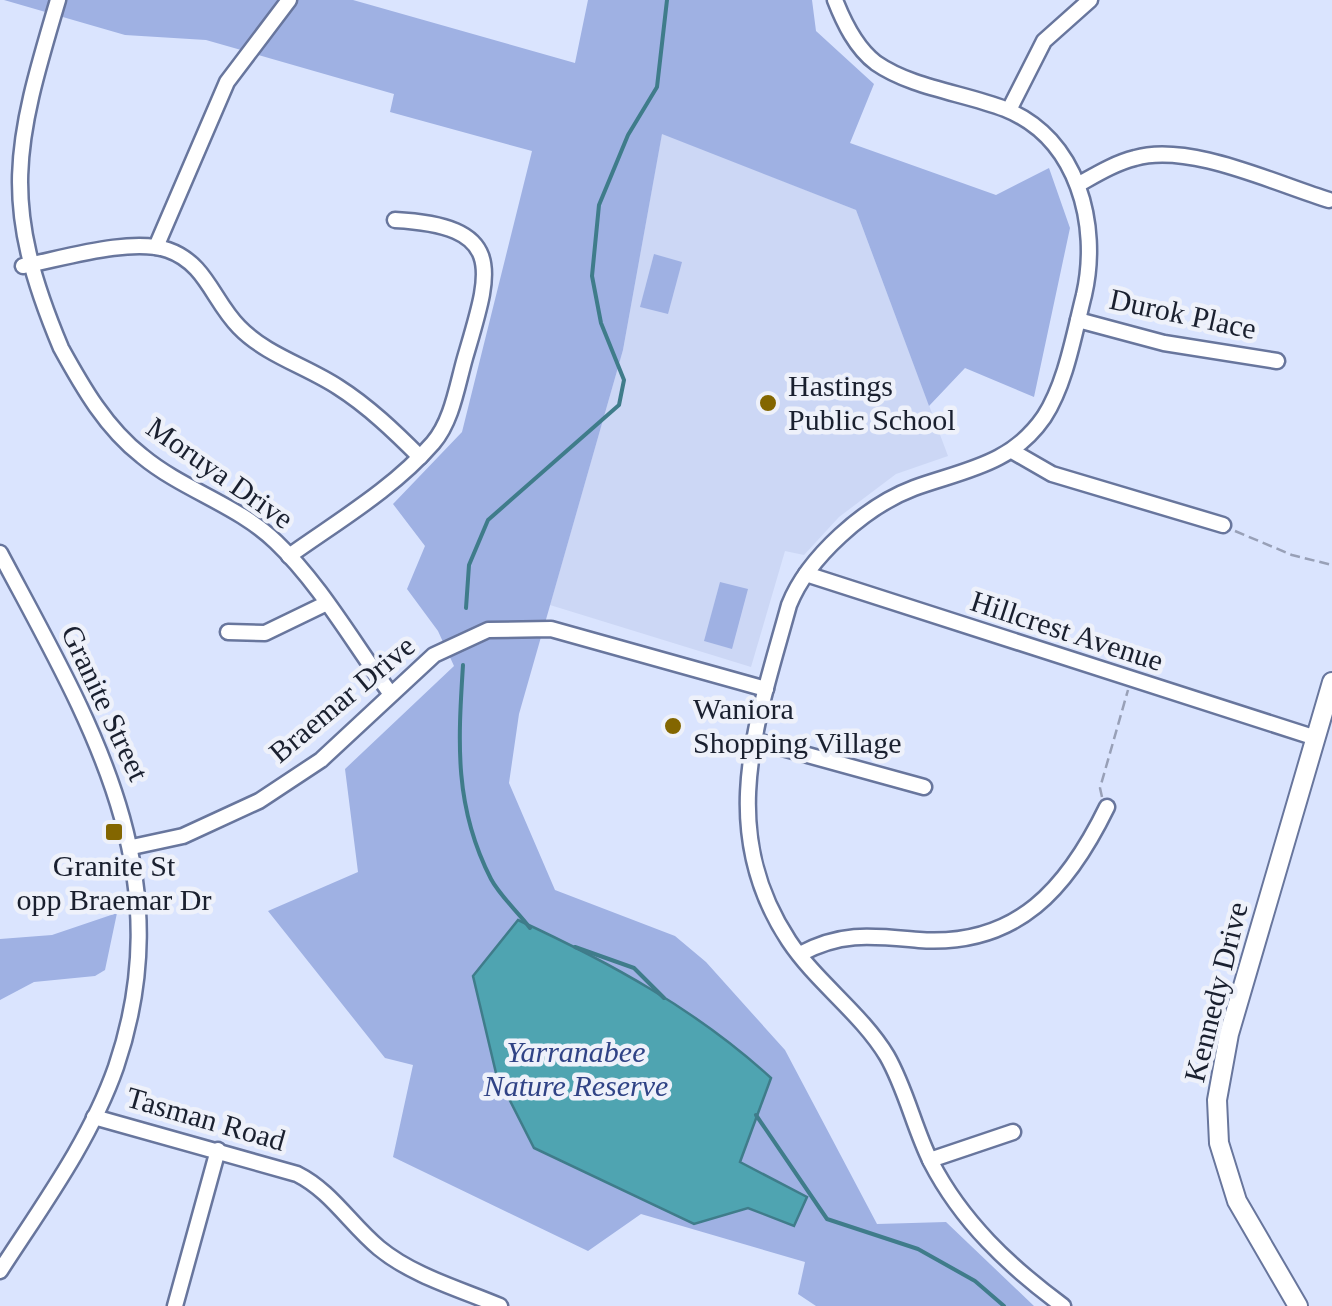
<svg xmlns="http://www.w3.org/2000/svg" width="1332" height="1306" viewBox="0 0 1332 1306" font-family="'Times New Roman',serif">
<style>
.built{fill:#ccd7f5}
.green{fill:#9fb1e3}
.water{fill:#4fa4b1;stroke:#3f7c8a;stroke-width:2.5}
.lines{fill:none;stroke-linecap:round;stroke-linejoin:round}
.stream{stroke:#3f7c8a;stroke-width:4}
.minor-casing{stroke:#68769d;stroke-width:19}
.major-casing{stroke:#68769d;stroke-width:22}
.path{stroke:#98a0b7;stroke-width:2.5;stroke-dasharray:10 5;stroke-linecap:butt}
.minor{stroke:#fff;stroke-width:14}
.major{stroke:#fff;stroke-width:18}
.poi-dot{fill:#836600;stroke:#eef1fa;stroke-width:4}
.labels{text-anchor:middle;stroke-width:9;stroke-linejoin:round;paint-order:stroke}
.street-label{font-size:30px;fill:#1a202f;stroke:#eef1fa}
.poi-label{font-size:30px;fill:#1a202f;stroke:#eef1fa;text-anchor:start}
.park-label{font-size:30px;font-style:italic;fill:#304386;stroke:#eef1fa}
</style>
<rect width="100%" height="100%" fill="#dae4fe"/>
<!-- built -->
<polygon class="built" points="662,133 856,210 948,456 896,474 839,517 804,555 785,551 751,667 550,605 623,350"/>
<!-- green -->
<g class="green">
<polygon points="4,0 353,0 575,63 588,0 812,0 816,31 874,84 850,143 996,195 1049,168 1070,228 1034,397 965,368 929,406 856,210 662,134 623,350 519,714 509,783 555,890 675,936 706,962 785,1050 877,1224 946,1222 1034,1306 816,1306 798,1294 805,1262 641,1214 588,1251 393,1157 413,1065 385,1058 268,911 358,872 345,769 454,666 438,631 407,589 425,546 393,504 462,432 532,151 390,112 394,94 206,40 125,35"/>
<polygon points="654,254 682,262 668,314 640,307"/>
<polygon points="720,582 748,589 732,649 704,641"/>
<polygon points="117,913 105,970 95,976 34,982 0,1000 0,939 52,935"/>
</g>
<!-- water -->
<path class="water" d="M518 920C609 962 697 1010 771 1078L740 1162 807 1197 794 1226 748 1208 694 1224 534 1148 496 1073 473 976Z"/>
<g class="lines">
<!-- stream -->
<g class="stream">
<polyline points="466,608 469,565 488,520 619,405 624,380 601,323 592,276 599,205 628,135 657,87 667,0"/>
<path d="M463 665C458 743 454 807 491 879 500 896 518 912 530 928"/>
<polyline points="575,947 634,968 664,998"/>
<polyline points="756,1115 827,1219 918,1249 975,1281 1004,1306"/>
</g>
<defs>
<g id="minor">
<path d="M58 0C14 147 0 203 61 348 83 388 106 428 142 456 183 490 238 505 276 542 320 584 354 644 390 693"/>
<path d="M835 0C844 23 856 48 876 63 912 88 964 93 1005 109 1078 138 1100 225 1084 295 1074 334 1066 383 1044 417 1011 465 964 470 914 488 866 506 808 557 789 605 757 722 715 829 789 941 817 983 861 1013 887 1056 906 1089 914 1128 931 1162 962 1222 1009 1266 1063 1306"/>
<polyline points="1009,110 1044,41 1090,0"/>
<path d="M1079 184C1097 174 1115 163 1135 158 1189 142 1276 184 1329 200"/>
<polyline points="156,247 227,82 289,0"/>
<path d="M23 266C61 259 131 237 168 250 206 263 213 301 239 327 266 355 306 366 338 387 368 406 395 432 420 457"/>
<polyline points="1078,320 1164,343 1277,361"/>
<polyline points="1012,451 1052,474 1223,525"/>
<path d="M0 553C89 721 183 870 116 1067 90 1141 42 1206 0 1271"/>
<path d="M289 556C338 521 393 489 433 443 452 421 457 386 465 358 490 272 509 226 395 220"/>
<polyline points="806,574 1313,737"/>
<polyline points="228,632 265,633 325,604"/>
<polyline points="753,740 924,787"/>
<polyline points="132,847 183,836 259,801 321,760 434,655 488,630 551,629 766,689"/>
<path d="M800 954C842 931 874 936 919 940 1018 947 1068 887 1107 807"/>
<path d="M94 1117 297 1174C331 1191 350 1224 379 1248 413 1276 460 1289 500 1306"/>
<polyline points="930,1160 1013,1132"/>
<polyline points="175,1306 218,1150"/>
</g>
<polyline id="major" points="1298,1306 1237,1201 1219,1143 1217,1100 1229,1034 1332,682"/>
</defs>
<!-- minor casing -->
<use href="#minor" class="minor-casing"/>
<!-- major casing -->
<use href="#major" class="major-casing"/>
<!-- path -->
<g class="path">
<polyline points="1235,531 1292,555 1332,565"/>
<polyline points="1102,797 1100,788 1128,690"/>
</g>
<!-- minor -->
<use href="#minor" class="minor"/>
<!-- major -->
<use href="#major" class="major"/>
</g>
<!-- markers -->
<g class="poi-dot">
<circle cx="768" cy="403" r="10"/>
<circle cx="673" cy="726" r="10"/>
<rect x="104" y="822" width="20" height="20" rx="5"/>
</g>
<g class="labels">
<!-- street labels -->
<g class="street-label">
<text transform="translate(1183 314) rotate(12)" y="10">Durok Place</text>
<text transform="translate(220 473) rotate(35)" y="10">Moruya Drive</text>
<text transform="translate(1067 631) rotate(18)" y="10">Hillcrest Avenue</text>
<text transform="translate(342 699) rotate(-40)" y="10">Braemar Drive</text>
<text transform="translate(105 703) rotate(65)" y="10">Granite Street</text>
<text transform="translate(1216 992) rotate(-76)" y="10">Kennedy Drive</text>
<text transform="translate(206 1119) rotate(16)" y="10">Tasman Road</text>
</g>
<!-- poi labels -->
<g class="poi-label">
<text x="788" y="396">Hastings<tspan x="788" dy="34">Public School</tspan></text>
<text x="693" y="719">Waniora<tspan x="693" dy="34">Shopping Village</tspan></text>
<text x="114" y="876" text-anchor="middle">Granite St<tspan x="114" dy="34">opp Braemar Dr</tspan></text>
</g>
<!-- park labels -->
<g class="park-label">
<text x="576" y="1062">Yarranabee<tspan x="576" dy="34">Nature Reserve</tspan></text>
</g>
</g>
</svg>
